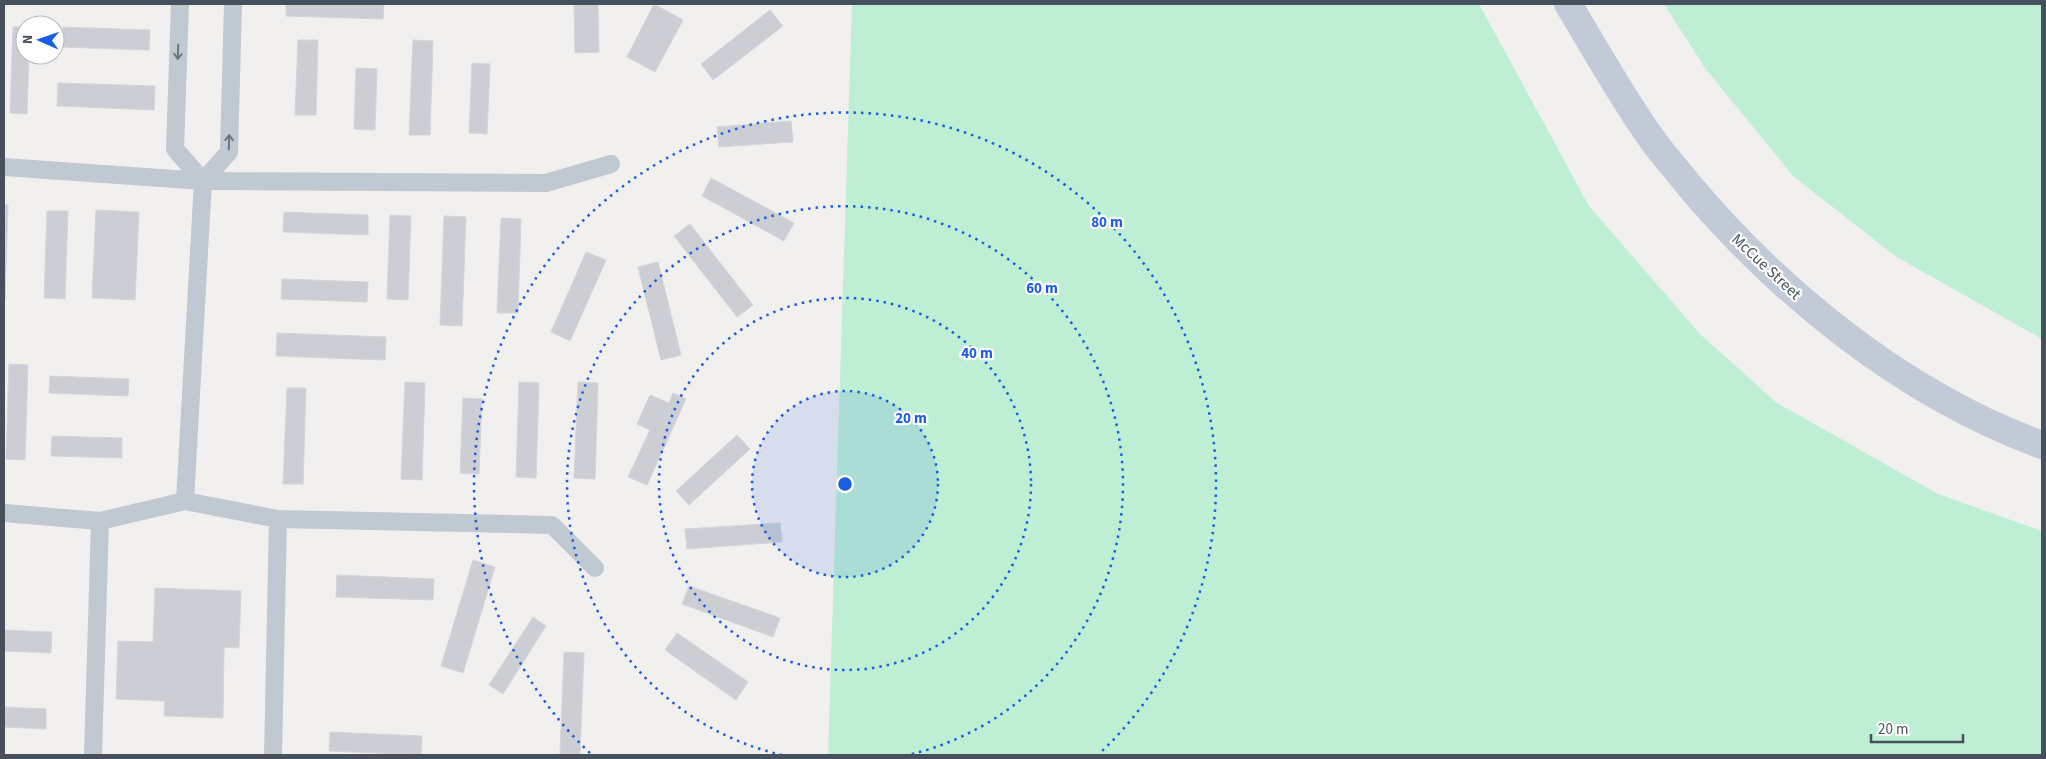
<svg xmlns="http://www.w3.org/2000/svg" width="2046" height="759" viewBox="0 0 2046 759" font-family="'Source Sans 3',sans-serif">
<style>
.green{fill:#beefd5}
.building{fill:#ccced4;stroke:#d3d5db}
.lines{fill:none;stroke-linecap:round;stroke-linejoin:round}
.lane{stroke:#c0c8d1;stroke-width:18}
.secondary{stroke:#c2cad8;stroke-width:28}
.oneway{stroke:#6b7580}
.ring{fill:none;stroke:#195ee2;stroke-width:2.5;stroke-dasharray:2.5 5}
.labels{text-anchor:middle;stroke-width:4.5;stroke-linejoin:round;paint-order:stroke}
.street-label{font-size:16px;fill:#47515d;stroke:#fff}
.centre{fill:#195ee2;stroke:#fff;stroke-width:2.5}
.ring-label{font-size:15px;text-anchor:middle;font-weight:bold;fill:#195ee2;stroke:#fff;stroke-width:4.5;stroke-linejoin:round;paint-order:stroke}
</style>
<rect width="100%" height="100%" fill="#f2efef"/>
<!-- green -->
<g class="green">
<polygon points="852,4 1479,4 1589,206 1700,334 1777,403 1938,494 2042,531 2042,755 828,755"/>
<polygon points="1664,4 2042,4 2042,339 1895,256 1793,176 1705,68"/>
</g>
<!-- building -->
<g class="building">
<polygon points="286,4 384,4 383,19 286,16"/>
<polygon points="574,4 598,4 599,52 575,53"/>
<polygon points="654,4 683,20 655,72 627,57"/>
<polygon points="770,10 783,26 713,80 701,64"/>
<polygon points="13,27 25,27 25,55 29,55 27,114 10,113"/>
<polygon points="63,27 150,30 149,50 62,47"/>
<polygon points="298,40 318,40 316,115 295,115"/>
<polygon points="413,40 433,41 430,135 409,135"/>
<polygon points="472,63 490,64 487,134 469,133"/>
<polygon points="356,68 377,69 375,130 354,129"/>
<polygon points="58,83 155,86 154,110 57,106"/>
<polygon points="791,121 793,142 719,147 717,127"/>
<polygon points="711,178 794,223 784,241 702,196"/>
<polygon points="4,205 8,205 5,300 4,300"/>
<polygon points="96,210 139,212 135,300 92,298"/>
<polygon points="47,211 68,211 65,299 44,298"/>
<polygon points="284,212 368,215 368,235 283,232"/>
<polygon points="390,215 411,216 408,300 387,299"/>
<polygon points="444,216 466,217 462,326 440,325"/>
<polygon points="501,218 521,219 518,313 497,313"/>
<polygon points="690,224 753,305 737,317 674,236"/>
<polygon points="586,252 606,260 570,341 551,332"/>
<polygon points="658,262 681,355 661,360 638,267"/>
<polygon points="282,279 368,282 367,302 281,299"/>
<polygon points="277,333 386,337 385,360 276,356"/>
<polygon points="9,364 28,365 25,460 6,459"/>
<polygon points="50,376 129,379 128,396 49,393"/>
<polygon points="405,382 425,383 422,480 401,479"/>
<polygon points="519,382 539,383 536,478 516,477"/>
<polygon points="578,382 598,383 595,479 574,478"/>
<polygon points="287,388 306,388 303,484 283,484"/>
<polygon points="673,393 686,399 647,485 628,477 650,430 637,424 650,395 669,403"/>
<polygon points="463,398 482,399 479,474 460,473"/>
<polygon points="737,435 750,449 689,505 676,491"/>
<polygon points="52,436 122,438 122,458 51,456"/>
<polygon points="780,523 782,542 687,549 685,529"/>
<polygon points="473,560 495,567 463,673 441,666"/>
<polygon points="337,575 434,579 433,600 336,597"/>
<polygon points="689,586 780,618 773,637 682,604"/>
<polygon points="155,588 241,591 239,648 224,647 223,718 164,716 165,701 116,699 118,641 153,642"/>
<polygon points="533,617 546,626 503,694 489,685"/>
<polygon points="4,630 52,632 51,653 4,651"/>
<polygon points="677,633 748,682 736,700 665,650"/>
<polygon points="564,652 584,653 580,754 560,754"/>
<polygon points="4,707 46,709 46,729 4,727"/>
<polygon points="330,732 422,736 421,755 329,751"/>
</g>
<g class="lines">
<!-- lane -->
<g class="lane">
<polyline points="180,4 175,149 203,181"/>
<polyline points="4,167 203,181 546,183 611,164"/>
<polyline points="185,501 203,181 229,152 233,4"/>
<polyline points="4,513 100,521 185,501 278,519 552,525 595,568"/>
<polyline points="93,755 100,521"/>
<polyline points="273,755 278,519"/>
</g>
<!-- secondary -->
<path class="secondary" d="M1568 4C1596 50 1622 98 1654 142 1664 156 1676 169 1687 183 1780 294 1905 395 2042 445"/>
</g>
<!-- one-way arrows -->
<defs><path id="oneway-shaft" d="M-6 0H5M1.5-3L5.5 0L1.5 3" fill="none" stroke-width="1.6" stroke-linecap="round" stroke-linejoin="round" transform="scale(1.25)"/></defs>
<g class="oneway">
<use href="#oneway-shaft" transform="translate(178 52) rotate(92)"/>
<use href="#oneway-shaft" transform="translate(229 142) rotate(-88)"/>
</g>
<!-- distance rings -->
<circle cx="845" cy="484" r="93" fill="#195ee2" fill-opacity=".12"/>
<g class="ring">
<circle cx="845" cy="484" r="93"/>
<circle cx="845" cy="484" r="186"/>
<path d="M782 755A278 278 0 1 1 908 755"/>
<path d="M590 753A371 371 0 1 1 1100 753"/>
</g>
<g class="labels">
<!-- street labels -->
<g class="street-label">
<text transform="translate(1767 266) rotate(43)" y="6">McCue Street</text>
</g>
</g>
<circle cx="845" cy="484" r="8" class="centre"/>
<g class="ring-label">
<text x="1107" y="227">80 m</text>
<text x="1042" y="293">60 m</text>
<text x="977" y="358">40 m</text>
<text x="911" y="423">20 m</text>
</g>
<!-- border -->
<rect width="2046" height="759" fill="none" stroke="#47515d" stroke-width="10"/>
<!-- north arrow -->
<g transform="translate(40 40) rotate(272)"><circle r="24" fill="#ffffff" stroke="#b5b9be"/>
<path d="M0-4L9 19L0 12L-9 19Z" fill="#195ee2"/>
<text y="-8" font-size="14" font-weight="bold" text-anchor="middle" fill="#47515d">N</text>
</g>
<!-- scale -->
<path d="M1871 734v8h92v-8" fill="none" stroke="#47515d" stroke-width="2.5"/>
<text x="1878" y="734" font-size="15" fill="#47515d" stroke="#ffffff" stroke-width="4" paint-order="stroke">20 m</text>
</svg>
